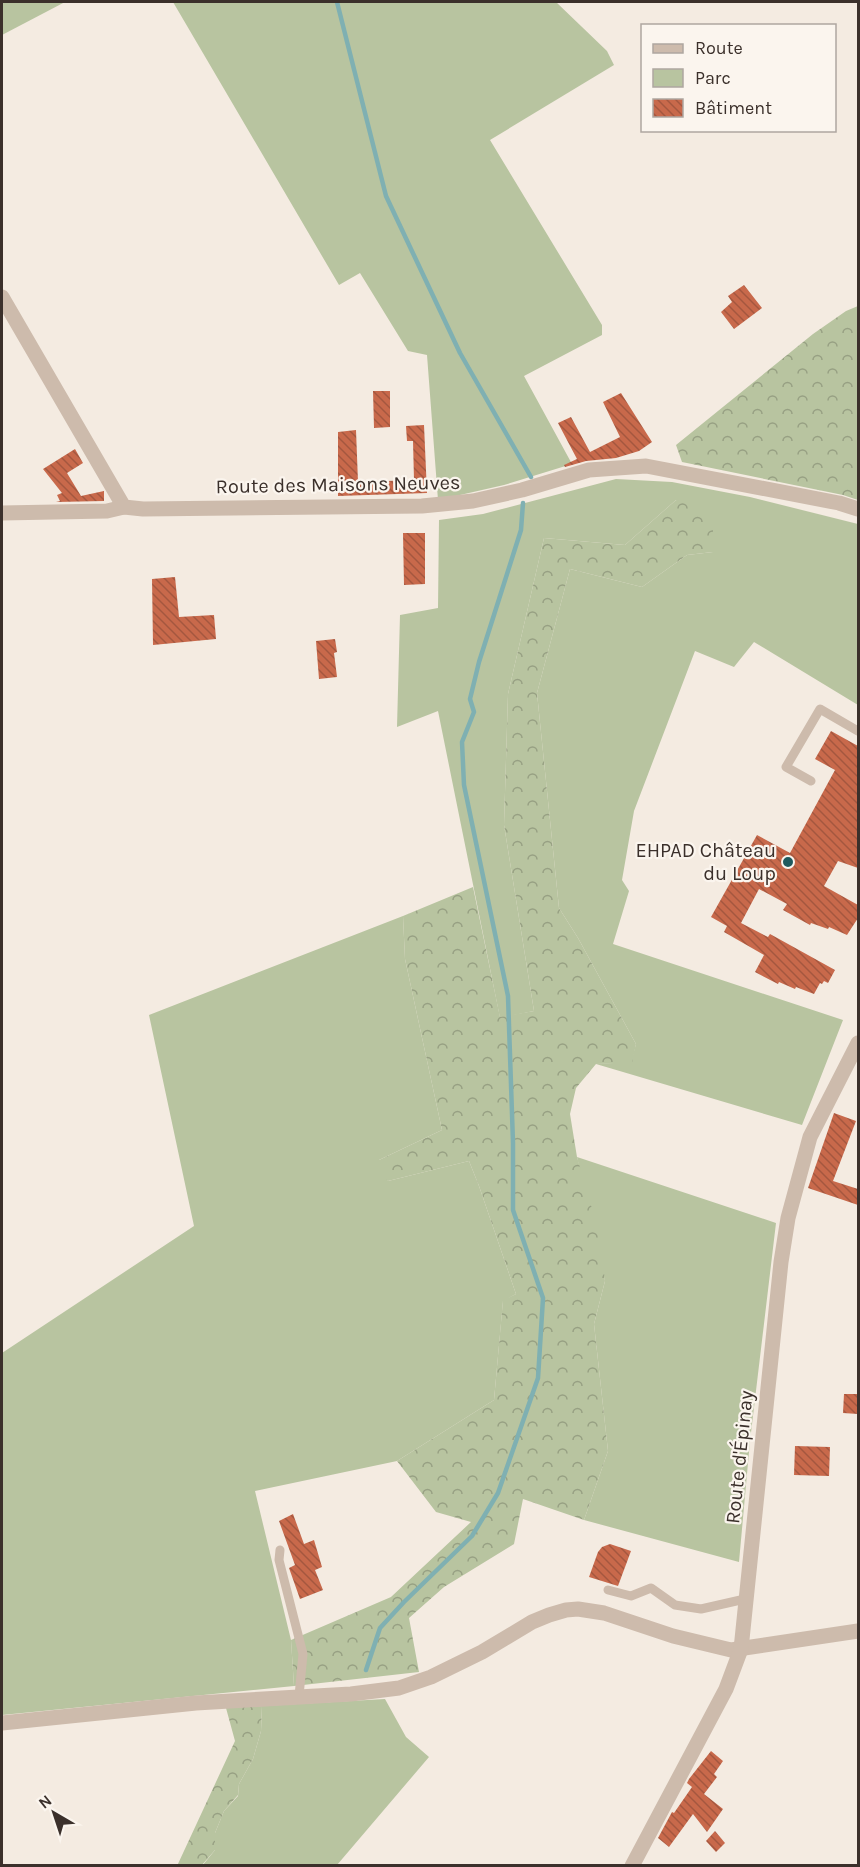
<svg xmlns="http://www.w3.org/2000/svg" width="860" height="1867" viewBox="0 0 860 1867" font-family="Karla,sans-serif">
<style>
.green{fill:#b8c4a0}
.forest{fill:url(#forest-crowns)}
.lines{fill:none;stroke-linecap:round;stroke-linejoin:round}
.stream{stroke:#7fb0b2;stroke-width:4.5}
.building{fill:url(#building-back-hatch)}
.service{stroke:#cdbbac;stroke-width:9}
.minor{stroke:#cdbbac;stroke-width:15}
.poi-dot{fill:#1f5a5e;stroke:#fbf5ee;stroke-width:2}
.labels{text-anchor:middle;stroke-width:4.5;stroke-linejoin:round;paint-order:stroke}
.street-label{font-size:20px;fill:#3b302b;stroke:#fbf5ee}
.poi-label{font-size:20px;fill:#3b302b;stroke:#fbf5ee;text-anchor:end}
</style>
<defs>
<pattern id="forest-crowns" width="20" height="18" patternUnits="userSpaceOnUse" patternTransform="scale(1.5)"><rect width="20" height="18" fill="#b8c4a0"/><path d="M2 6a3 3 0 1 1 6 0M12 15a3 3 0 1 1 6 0" fill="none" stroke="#97a083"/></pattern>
<pattern id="building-back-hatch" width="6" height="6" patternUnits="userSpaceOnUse" patternTransform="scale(1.5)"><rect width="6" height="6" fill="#c8694b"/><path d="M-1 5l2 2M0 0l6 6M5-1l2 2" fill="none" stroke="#a4573f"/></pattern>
</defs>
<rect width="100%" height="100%" fill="#f4ebe1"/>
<!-- green -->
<g class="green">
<polygon points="2,2 65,2 2,35"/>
<polygon points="173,2 556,2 607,51 614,65 490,140 602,325 602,335 524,376 572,464 504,485 438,500 427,355 408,351 360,273 339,285"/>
<polygon points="616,479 672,482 750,497 858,524 858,705 754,642 734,667 695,651 634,811 622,880 629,891 613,944 843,1020 802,1125 596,1064 631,1062 636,1044 578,938 559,908 537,693 570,569 642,587 687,555 713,552 676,500 625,545 544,538 508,694 504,825 534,1011 500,1018 438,711 397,727 400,615 438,608 439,520 483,514"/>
<polygon points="403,916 405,959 442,1130 379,1160 388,1181 469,1161 479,1186 516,1294 503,1301 494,1400 397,1461 255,1491 291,1640 294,1686 2,1715 2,1353 194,1226 149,1015"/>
<polygon points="577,1157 776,1223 750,1441 739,1562 584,1520 608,1451 594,1324 605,1281"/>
<polygon points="385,1699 406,1737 429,1757 337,1865 202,1866 215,1850 215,1833 224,1811 238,1796 239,1784 253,1759 261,1731 262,1706"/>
</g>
<!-- forest -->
<g class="forest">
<polygon points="858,306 858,500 843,495 682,462 676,445 813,334 846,311"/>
<polygon points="676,500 713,511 713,552 687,555 642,587 570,569 537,693 559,908 578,938 636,1044 632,1063 596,1064 576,1088 570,1114 577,1157 599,1233 605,1281 594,1324 608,1451 584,1520 523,1499 514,1544 444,1587 409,1618 419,1672 294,1686 291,1640 391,1597 471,1522 436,1512 397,1461 494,1400 503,1300 516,1294 479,1186 469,1161 388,1181 376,1170 379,1160 442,1130 405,959 403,916 473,887 500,1017 534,1011 504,825 508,694 544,538 625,545"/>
<polygon points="262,1706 261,1731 253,1759 239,1784 238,1795 224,1811 215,1833 215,1850 202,1865 177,1866 235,1741 226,1708"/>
</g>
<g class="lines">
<!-- stream -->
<g class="stream">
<polyline points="337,2 386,196 460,353 531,477"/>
<polyline points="366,1670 380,1628 404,1602 472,1536 498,1493 538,1378 543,1298 513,1210 513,1143 508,996 464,785 462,742 474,712 470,699 479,662 521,530 523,503"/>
</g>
</g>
<!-- building -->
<g class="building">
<polygon points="744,285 762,308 734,329 721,312 732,302 728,296"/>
<polygon points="373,391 390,391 390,427 374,428"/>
<polygon points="621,393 652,442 639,451 616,458 586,461 565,467 564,465 577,459 558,423 571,417 590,452 620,437 603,402"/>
<polygon points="424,425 427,493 338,496 338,432 356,430 358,482 414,480 413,441 407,441 406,426"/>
<polygon points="75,449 83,463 67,473 81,496 104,491 104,501 56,502 60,501 57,495 62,493 43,469"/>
<polygon points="403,533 425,533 425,584 404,585"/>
<polygon points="175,577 179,617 214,615 216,639 153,645 152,579"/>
<polygon points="335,639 337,652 334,653 337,677 319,679 316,641"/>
<polygon points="831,731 858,746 858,868 838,861 824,886 858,905 858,918 847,935 829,927 828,929 811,923 810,925 783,910 787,904 759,889 741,923 768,937 770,934 835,970 828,983 824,981 822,984 820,983 814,994 796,987 795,989 779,982 778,984 755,972 764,955 724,932 727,926 711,917 757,835 790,853 835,770 815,759"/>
<polygon points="834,1113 856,1121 833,1181 858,1189 858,1205 808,1188"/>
<polygon points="844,1394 858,1394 858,1414 843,1413"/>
<polygon points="795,1446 830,1447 829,1476 794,1475"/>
<polygon points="293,1514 304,1544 314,1540 322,1567 315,1570 323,1590 300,1599 289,1568 295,1565 279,1521"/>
<polygon points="610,1544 631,1551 618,1586 589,1577 598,1552 602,1547"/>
<polygon points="711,1751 723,1761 714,1774 717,1777 704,1794 723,1809 707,1832 693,1814 669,1847 658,1838 672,1812 674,1813 692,1787 687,1783 689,1779"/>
<polygon points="715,1831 725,1843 716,1852 706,1841"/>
</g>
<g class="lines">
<!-- service -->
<g class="service">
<polyline points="811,781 786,767 820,709 858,731"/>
<polyline points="280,1550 279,1560 303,1654 299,1696"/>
<polyline points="608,1590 631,1596 651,1588 675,1605 701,1609 745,1599"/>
</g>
<!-- minor -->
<g class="minor">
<polyline points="2,297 124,507 143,509 422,506 473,501 522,490 589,470 646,466 839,503 858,509"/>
<polyline points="2,513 107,511 124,507"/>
<polyline points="2,1723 196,1703 351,1694 399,1688 431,1677 482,1652 532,1622 549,1615 566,1610 578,1609 604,1613 673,1636 731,1650 858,1631"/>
<polyline points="632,1866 726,1689 741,1649 781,1262 788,1218 810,1137 858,1043"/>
</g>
</g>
<!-- markers -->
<circle class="poi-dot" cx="788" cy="862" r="6"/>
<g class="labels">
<!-- street labels -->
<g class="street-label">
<text transform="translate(338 484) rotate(-1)" y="7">Route des Maisons Neuves</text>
<text transform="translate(739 1457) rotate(-84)" y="7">Route d'Épinay</text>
</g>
<!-- poi labels -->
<g class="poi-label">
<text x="776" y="857">EHPAD Château<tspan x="776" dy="23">du Loup</tspan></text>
</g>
</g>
<!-- border -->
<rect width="860" height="1867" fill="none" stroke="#3b302b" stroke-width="6"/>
<!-- legend -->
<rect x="641" y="24" width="195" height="108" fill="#fbf5ee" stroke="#aea6a0" stroke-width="1.5"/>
<rect x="653" y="44" width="30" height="9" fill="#cdbbac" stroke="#aea6a0" stroke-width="1.5"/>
<text x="695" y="54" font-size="18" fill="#3b302b">Route</text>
<rect x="653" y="69" width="30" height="18" fill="#b8c4a0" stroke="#aea6a0" stroke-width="1.5"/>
<text x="695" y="84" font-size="18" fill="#3b302b">Parc</text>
<rect x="653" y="99" width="30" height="18" fill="url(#building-back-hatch)" stroke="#aea6a0" stroke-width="1.5"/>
<text x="695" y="114" font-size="18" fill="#3b302b">Bâtiment</text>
<!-- north arrow -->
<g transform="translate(54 1813) rotate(321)" stroke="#fbf5ee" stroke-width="4.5" paint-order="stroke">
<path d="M0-4.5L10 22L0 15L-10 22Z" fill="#3b302b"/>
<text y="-9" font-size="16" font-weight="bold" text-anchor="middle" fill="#3b302b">N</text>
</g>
</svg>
